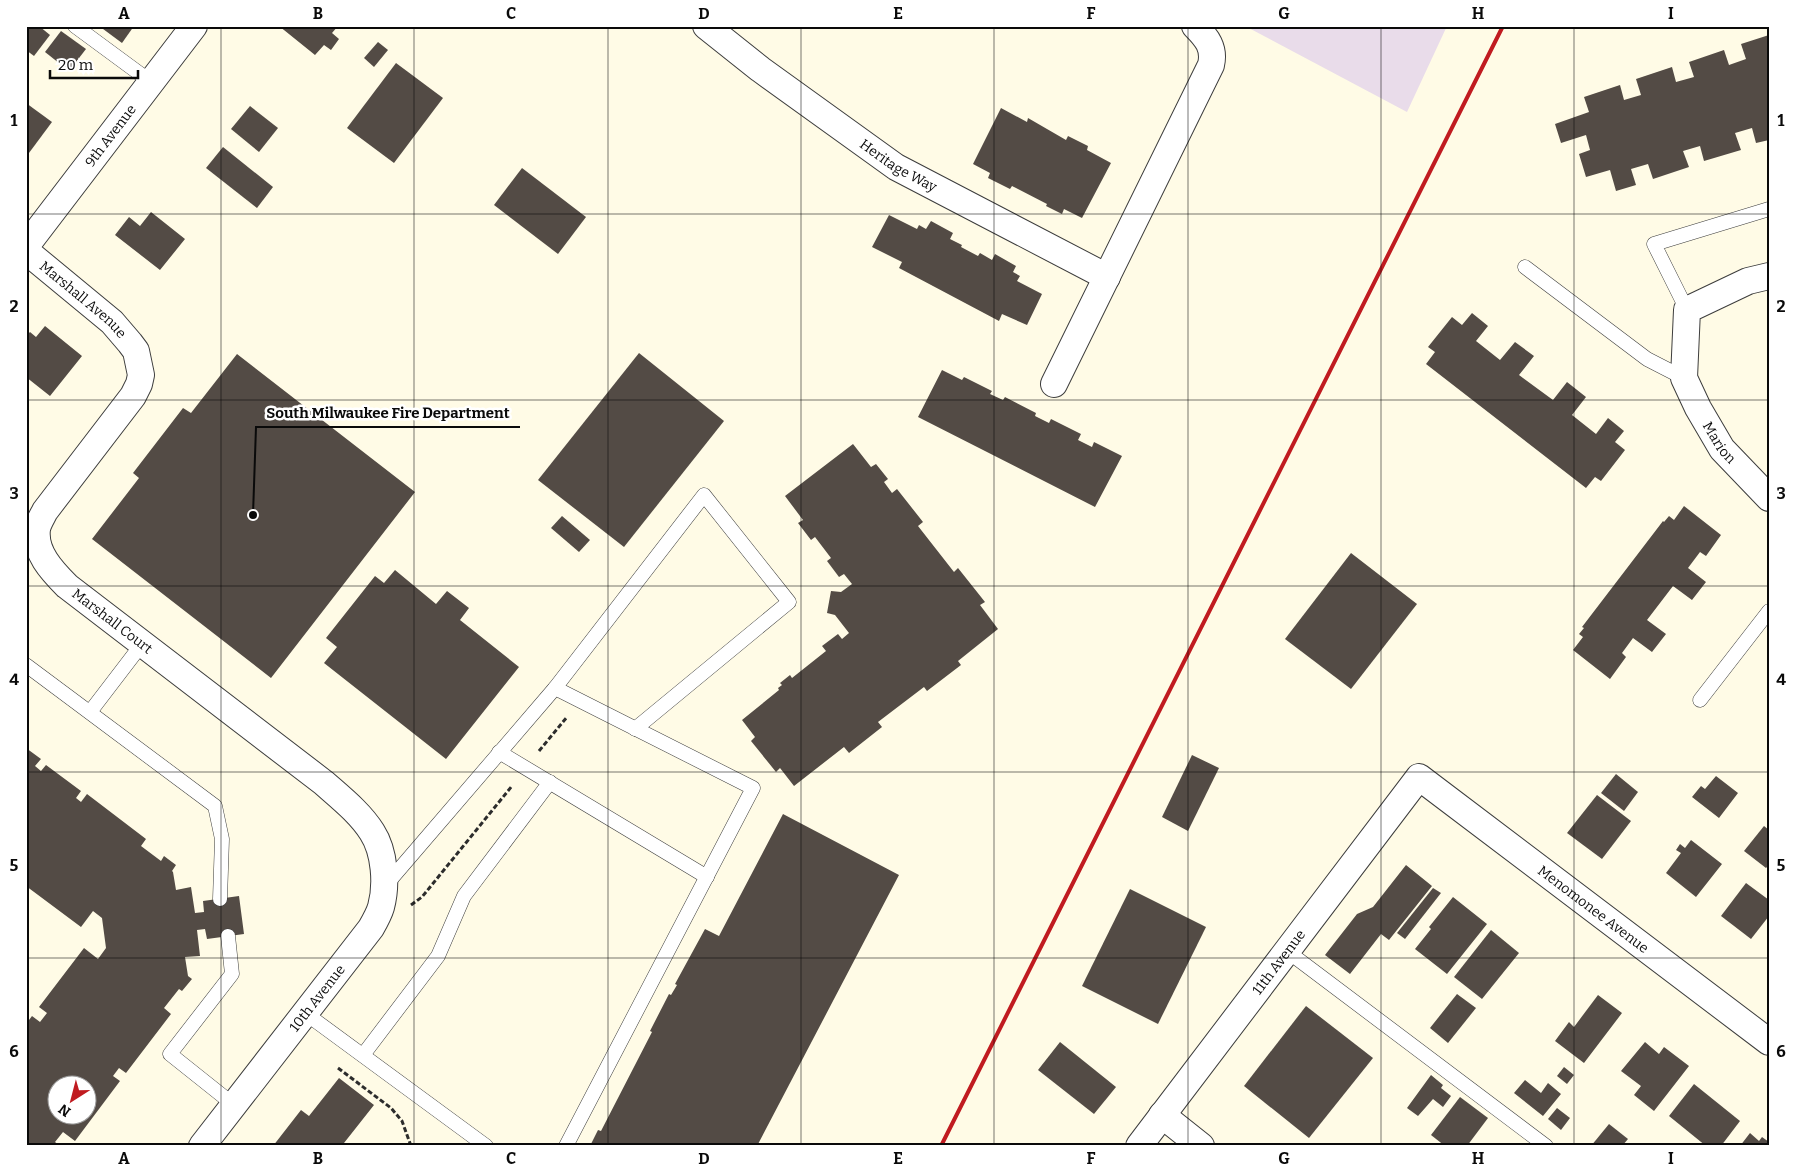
<svg xmlns="http://www.w3.org/2000/svg" width="1795" height="1172" viewBox="0 0 1795 1172" font-family="Bitter,serif">
<style>
.industrial{fill:#e9dcea}
.building{fill:#534b45;fill-rule:evenodd}
.lines{fill:none;stroke-linecap:round;stroke-linejoin:round}
.lane-casing{stroke:#3d3d3d;stroke-width:15}
.street-casing{stroke:#3d3d3d;stroke-width:28}
.path{stroke:#2c2c2c;stroke-width:3;stroke-dasharray:5 2.5;stroke-linecap:butt}
.lane{stroke:#fff;stroke-width:14}
.street{stroke:#fff;stroke-width:26}
.rail{stroke:#c01b20;stroke-width:4}
.grid{fill:none;stroke:#0a0a0a;stroke-width:1;stroke-opacity:0.55}
.labels{text-anchor:middle;stroke-width:5;stroke-linejoin:round;paint-order:stroke}
.street-label{font-size:14px;fill:#0a0a0a;stroke:#fff}
.leader{fill:none;stroke:#0a0a0a;stroke-width:2}
.callout-dot{fill:#0a0a0a;stroke:#fff;stroke-width:2}
.callout-label{font-size:15px;text-anchor:middle;font-weight:bold;fill:#0a0a0a;stroke:#fff;stroke-width:5;stroke-linejoin:round;paint-order:stroke}
.neatline{fill:none;stroke:#0a0a0a;stroke-width:2}
.grid-label{font-size:16px;text-anchor:middle;font-weight:bold;fill:#0a0a0a}
</style>
<rect width="100%" height="100%" fill="#fffbe6"/>
<!-- industrial -->
<polygon class="industrial" points="1245,26 1447,26 1407,112"/>
<!-- building -->
<g class="building">
<polygon points="27,26 39,26 50,35 34,56 26,50"/>
<polygon points="99,26 134,26 122,43"/>
<polygon points="279,26 338,26 332,33 339,39 331,50 324,45 315,55"/>
<polygon points="61,31 86,49 69,71 45,52"/>
<polygon points="1769,35 1769,140 1756,143 1752,128 1735,133 1741,150 1704,161 1700,146 1683,151 1689,167 1653,179 1648,164 1631,169 1636,185 1616,191 1610,170 1586,177 1579,154 1590,150 1586,135 1561,143 1555,124 1589,112 1584,97 1620,85 1624,100 1641,95 1636,79 1672,67 1676,82 1694,77 1689,62 1724,50 1729,65 1746,59 1741,44"/>
<polygon points="378,42 388,50 374,67 364,58"/>
<polygon points="396,63 443,98 394,163 347,128"/>
<polygon points="26,103 52,122 26,157"/>
<polygon points="250,106 278,128 259,152 231,129"/>
<polygon points="1001,108 1027,122 1028,118 1066,140 1068,136 1088,146 1087,150 1111,163 1082,218 1064,209 1062,214 1046,206 1047,204 1012,186 1010,189 988,178 990,173 973,164"/>
<polygon points="223,147 273,187 257,208 206,168"/>
<polygon points="522,168 586,217 558,254 494,205"/>
<polygon points="151,212 185,239 160,270 115,235 129,217 140,226"/>
<polygon points="889,215 917,229 919,225 926,229 931,221 953,233 950,239 962,245 961,247 978,256 980,253 992,260 995,254 1016,266 1013,272 1020,276 1017,281 1042,294 1027,325 1002,314 999,321 899,268 902,262 872,247"/>
<polygon points="1472,313 1488,326 1476,341 1500,360 1515,342 1534,356 1519,375 1553,400 1567,382 1586,397 1572,415 1596,434 1608,418 1624,431 1615,442 1625,450 1601,481 1595,477 1586,488 1426,364 1435,352 1428,347 1452,317 1462,325"/>
<polygon points="45,326 82,356 50,396 26,377 26,336 30,332 36,337"/>
<polygon points="639,353 724,421 624,547 538,480"/>
<polygon points="237,354 415,492 271,678 92,539 139,478 133,473 183,408 191,413"/>
<polygon points="942,370 962,380 964,377 992,391 990,394 1003,400 1005,397 1036,413 1035,416 1049,423 1051,419 1081,434 1078,440 1092,447 1094,442 1122,456 1095,507 918,417"/>
<polygon points="853,444 871,467 876,464 888,479 884,482 892,493 897,489 923,522 918,526 954,572 958,568 985,602 980,605 998,629 958,661 961,665 927,691 924,687 878,722 882,727 849,753 844,747 794,786 780,768 776,772 751,741 755,737 742,720 779,690 778,688 782,685 780,683 790,675 792,678 826,651 822,646 838,634 842,639 849,633 835,615 827,613 831,591 841,592 852,584 844,574 839,577 827,561 831,558 815,537 811,540 798,523 803,520 785,496"/>
<polygon points="1684,506 1721,535 1706,556 1700,552 1688,568 1706,582 1692,600 1673,586 1647,620 1666,634 1652,652 1633,638 1622,653 1626,657 1610,679 1573,650 1583,637 1579,634 1584,628 1582,627 1663,521 1664,522 1669,516 1674,520"/>
<polygon points="562,516 590,540 579,552 551,528"/>
<polygon points="1351,553 1417,604 1351,689 1285,639"/>
<polygon points="395,570 436,604 447,591 469,608 460,620 519,667 446,759 324,663 337,647 326,638 375,576 384,583"/>
<path d="M26 748 41 759 35 766 41 771 46 765 81 791 76 798 81 802 87 794 146 839 141 846 161 861 164 856 176 865 172 871 173 872 176 890 191 887 195 913 204 912 203 901 239 896 244 934 207 939 205 929 197 930 200 956 185 957 188 976 192 979 182 991 179 989 164 1008 171 1014 126 1073 119 1068 113 1076 120 1081 75 1141 63 1132 55 1142 60 1146H26V1024L32 1016 40 1022 47 1013 39 1007 84 948 98 959 106 948 102 918 93 911 81 927 26 886ZM58 1084H88V1114H58Z"/>
<polygon points="1192,755 1219,768 1188,831 1162,817"/>
<polygon points="1616,774 1638,792 1624,811 1601,793"/>
<polygon points="1716,776 1738,793 1719,818 1692,797 1701,786 1705,789"/>
<polygon points="1597,795 1631,821 1602,859 1567,833"/>
<polygon points="783,814 899,875 757,1146 590,1146 598,1130 601,1131 652,1032 650,1031 669,994 671,995 677,985 675,984 705,929 719,936"/>
<polygon points="1764,826 1769,830 1769,865 1766,868 1744,851"/>
<polygon points="1691,840 1722,864 1696,897 1666,873 1681,853 1676,850 1680,844 1685,848"/>
<polygon points="1406,865 1432,886 1389,940 1381,934 1350,974 1325,955 1357,914 1373,907"/>
<polygon points="1746,883 1769,900 1769,916 1751,939 1721,916"/>
<polygon points="1433,888 1441,893 1405,939 1397,933"/>
<polygon points="1130,889 1206,927 1158,1024 1082,986"/>
<polygon points="1453,897 1487,924 1447,974 1415,949 1431,929 1429,927"/>
<polygon points="1491,930 1519,953 1482,999 1454,977"/>
<polygon points="1457,994 1476,1008 1448,1043 1430,1028"/>
<polygon points="1598,995 1622,1013 1584,1063 1555,1041 1569,1022 1574,1027"/>
<polygon points="1306,1006 1373,1058 1309,1138 1244,1086"/>
<polygon points="1060,1042 1116,1087 1094,1114 1038,1070"/>
<polygon points="1645,1042 1659,1054 1664,1047 1689,1066 1654,1111 1634,1095 1641,1086 1621,1071"/>
<polygon points="1564,1067 1574,1075 1567,1084 1557,1076"/>
<polygon points="1431,1075 1443,1085 1441,1088 1451,1096 1443,1107 1433,1099 1418,1116 1407,1108"/>
<polygon points="339,1078 374,1105 344,1143 347,1146 273,1146 301,1110 309,1116"/>
<polygon points="1525,1080 1541,1093 1548,1083 1561,1094 1543,1116 1514,1093"/>
<polygon points="1694,1084 1740,1121 1721,1146 1706,1146 1669,1116"/>
<polygon points="1460,1097 1488,1118 1467,1146 1445,1146 1431,1135"/>
<polygon points="1557,1108 1570,1118 1561,1130 1548,1119"/>
<polygon points="1609,1124 1628,1139 1622,1146 1591,1146"/>
<polygon points="1750,1133 1759,1141 1762,1137 1769,1142 1769,1146 1740,1146"/>
</g>
<g class="lines">
<defs>
<g id="lane">
<polyline points="75,26 151,82"/>
<polyline points="1525,267 1647,359 1684,378"/>
<polyline points="1687,310 1654,244 1769,209"/>
<polyline points="26,665 215,806 222,839 220,899"/>
<polyline points="555,688 704,495 789,602 635,729"/>
<polyline points="1700,700 1769,611"/>
<polyline points="90,712 142,644"/>
<polyline points="499,752 707,877"/>
<polyline points="385,886 555,688 753,788 566,1146"/>
<polyline points="228,936 232,974 170,1054 234,1105"/>
<polyline points="1287,951 1546,1146"/>
<polyline points="305,1013 486,1146"/>
<polyline points="363,1055 438,956 464,896 550,782"/>
</g>
<g id="street">
<path id="s1" d="M706 26 760 69 896 167 1107 277"/>
<path id="s2" d="M26 246 194 26"/>
<path id="s3" d="M26 251 112 322 130 343 136 351 141 375 139 384 133 396 45 511C42 517 38 523 37 529 34 552 52 571 67 586L324 783C341 798 360 813 372 832 385 852 387 885 381 907 379 914 375 921 371 928L202 1146"/>
<path id="s4" d="M1769 276 1748 281 1687 310 1684 378 1698 408 1722 449 1769 498"/>
<path d="M1054 384 1211 65C1215 48 1207 38 1195 26"/>
<polyline points="1162,1115 1201,1146"/>
<path id="s5" d="M1139 1146 1419 777 1769 1042"/>
</g>
</defs>
<!-- lane casing -->
<use href="#lane" class="lane-casing"/>
<!-- street casing -->
<use href="#street" class="street-casing"/>
<!-- path -->
<g class="path">
<polyline points="539,751 567,717"/>
<polyline points="411,905 422,897 512,786"/>
<polyline points="338,1068 391,1108 402,1121 411,1146"/>
</g>
<!-- lane -->
<use href="#lane" class="lane"/>
<!-- street -->
<use href="#street" class="street"/>
<!-- rail -->
<polyline class="rail" points="941,1146 1503,26"/>
</g>
<!-- grid -->
<path class="grid" d="M221 26V1146M414 26V1146M608 26V1146M801 26V1146M994 26V1146M1188 26V1146M1381 26V1146M1574 26V1146M26 214H1769M26 400H1769M26 586H1769M26 772H1769M26 958H1769"/>
<g class="labels">
<!-- street labels -->
<g class="street-label">
<text dy="5" stroke="none"><textPath href="#s2" startOffset="139">9th Avenue</textPath></text>
<text dy="5" stroke="none"><textPath href="#s1" startOffset="238">Heritage Way</textPath></text>
<text dy="5" stroke="none"><textPath href="#s3" startOffset="75">Marshall Avenue</textPath></text>
<text dy="5" stroke="none"><textPath href="#s4" startOffset="231">Marion</textPath></text>
<text dy="5" stroke="none"><textPath href="#s3" startOffset="485">Marshall Court</textPath></text>
<text dy="5" stroke="none"><textPath href="#s5" startOffset="682">Menomonee Avenue</textPath></text>
<text dy="5" stroke="none"><textPath href="#s5" startOffset="231">11th Avenue</textPath></text>
<text transform="translate(317 998) rotate(-52)" y="5">10th Avenue</text>
</g>
</g>
<!-- callouts -->
<path class="leader" d="M253 515L256 427H520"/>
<circle class="callout-dot" cx="253" cy="515" r="5"/>
<g class="callout-label">
<text x="388" y="418">South Milwaukee Fire Department</text>
</g>
<!-- border -->
<rect width="1795" height="1172" fill="none" stroke="#ffffff" stroke-width="55"/>
<!-- north arrow -->
<g transform="translate(72 1100) rotate(216)"><circle r="24" fill="#ffffff" stroke="#9d9d9d"/>
<path d="M0-4L9 19L0 12L-9 19Z" fill="#c01b20"/>
<text y="-8" font-size="14" font-weight="bold" text-anchor="middle" fill="#0a0a0a">N</text>
</g>
<!-- scale -->
<path d="M50 70v8h88v-8" fill="none" stroke="#0a0a0a" stroke-width="2.5"/>
<text x="58" y="70" font-size="15" fill="#0a0a0a" stroke="#ffffff" stroke-width="4" paint-order="stroke">20 m</text>
<rect x="28" y="28" width="1740" height="1116" class="neatline"/>
<g class="grid-label">
<text x="124" y="19">A</text>
<text x="318" y="19">B</text>
<text x="511" y="19">C</text>
<text x="704" y="19">D</text>
<text x="898" y="19">E</text>
<text x="1091" y="19">F</text>
<text x="1284" y="19">G</text>
<text x="1478" y="19">H</text>
<text x="1671" y="19">I</text>
<text x="14" y="126">1</text>
<text x="1781" y="126">1</text>
<text x="14" y="312">2</text>
<text x="1781" y="312">2</text>
<text x="14" y="499">3</text>
<text x="1781" y="499">3</text>
<text x="14" y="685">4</text>
<text x="1781" y="685">4</text>
<text x="14" y="871">5</text>
<text x="1781" y="871">5</text>
<text x="14" y="1057">6</text>
<text x="1781" y="1057">6</text>
<text x="124" y="1164">A</text>
<text x="318" y="1164">B</text>
<text x="511" y="1164">C</text>
<text x="704" y="1164">D</text>
<text x="898" y="1164">E</text>
<text x="1091" y="1164">F</text>
<text x="1284" y="1164">G</text>
<text x="1478" y="1164">H</text>
<text x="1671" y="1164">I</text>
</g>
</svg>
